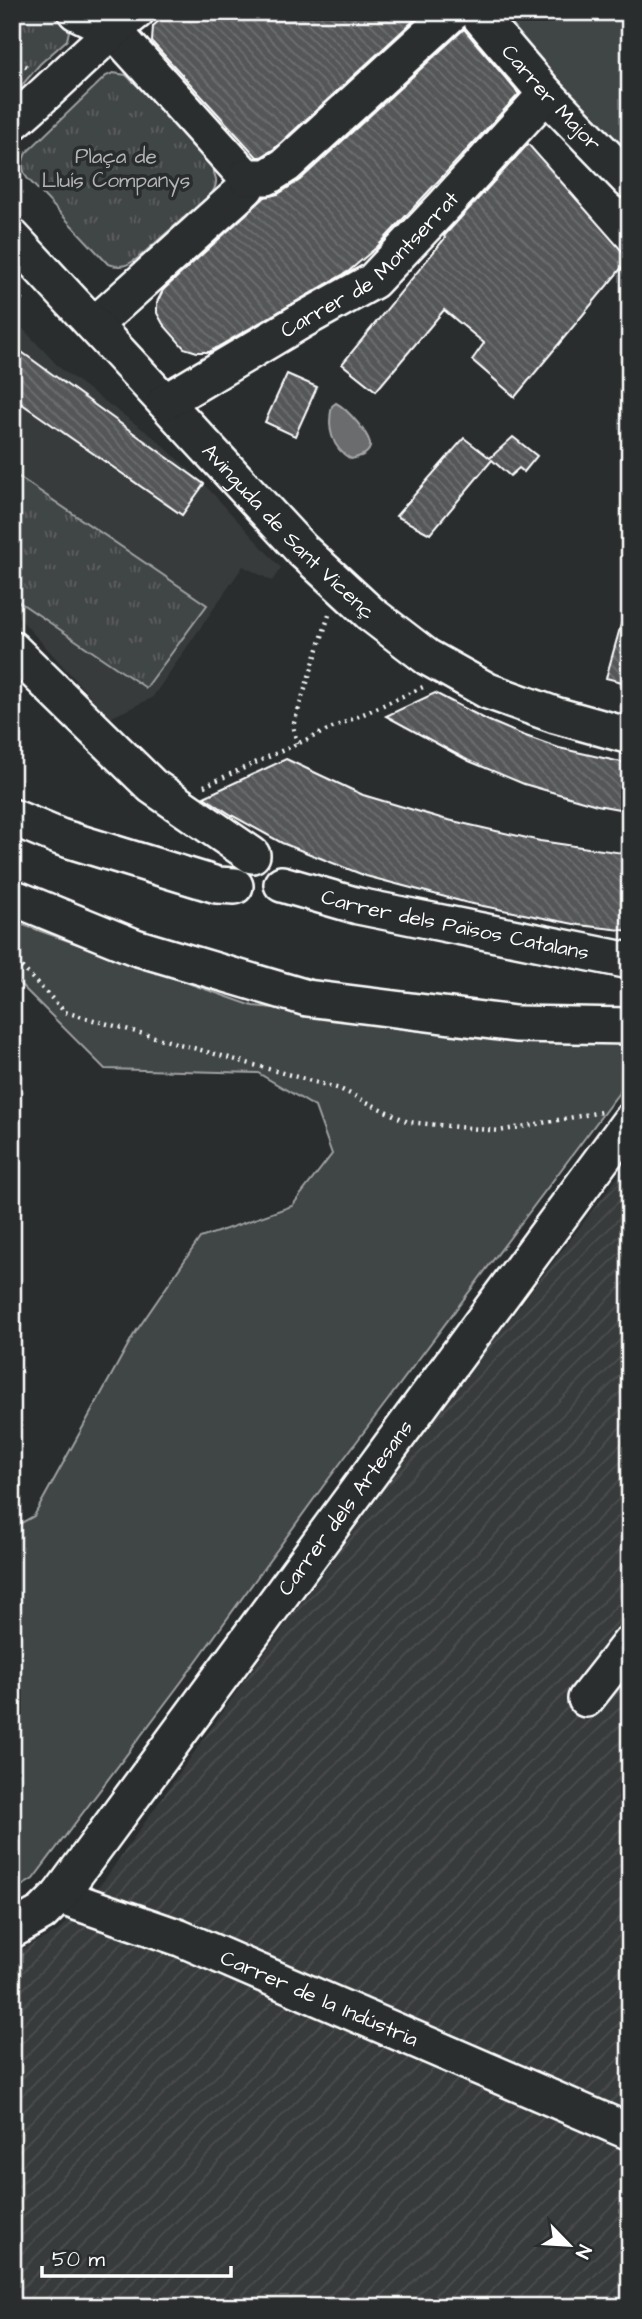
<svg xmlns="http://www.w3.org/2000/svg" width="642" height="2319" viewBox="0 0 642 2319" font-family="'Architects Daughter',sans-serif">
<style>
.built{fill:#373a3b}
.industrial{fill:url(#industrial-furrows)}
.green{fill:#414445;stroke:#a0a2a2;stroke-width:2}
.park{fill:url(#park-tufts);stroke:#a0a2a2;stroke-width:2}
.water{fill:#6a6c6d;stroke:#a6a7a7;stroke-width:2}
.building{fill:url(#building-back-hatch);stroke:#fff;stroke-width:2}
.lines{fill:none;stroke-linecap:round;stroke-linejoin:round}
.minor-casing{stroke:#fff;stroke-width:40}
.path{stroke:#fff;stroke-width:4.5;stroke-dasharray:2 5;stroke-linecap:butt}
.minor{stroke:#2a2d2e;stroke-width:35}
.labels{text-anchor:middle;stroke-width:7;stroke-linejoin:round;paint-order:stroke}
.street-label{font-size:21px;fill:#fff;stroke:#2a2d2e}
.park-label{font-size:21px;fill:#b3b4b5;stroke:#2a2d2e}
</style>
<defs>
<pattern id="industrial-furrows" width="10" height="10" patternUnits="userSpaceOnUse" patternTransform="scale(1.75)"><rect width="10" height="10" fill="#373a3b"/><path d="M-1 1l2-2M0 10L10 0M9 11l2-2" fill="none" stroke="#4b4e4f"/></pattern>
<pattern id="park-tufts" width="24" height="20" patternUnits="userSpaceOnUse" patternTransform="scale(1.75)"><rect width="24" height="20" fill="#414445"/><path d="M3 7l-1-3M5 7V3M7 7l1-3M15 17l-1-3M17 17v-4M19 17l1-3" fill="none" stroke="#5e6061"/></pattern>
<pattern id="building-back-hatch" width="6" height="6" patternUnits="userSpaceOnUse" patternTransform="scale(1.75)"><rect width="6" height="6" fill="#555758"/><path d="M-1 5l2 2M0 0l6 6M5-1l2 2" fill="none" stroke="#6e7071"/></pattern>
</defs>
<rect width="100%" height="100%" fill="#2a2d2e"/>
<filter id="ink" filterUnits="userSpaceOnUse"><feTurbulence type="fractalNoise" baseFrequency=".0143" numOctaves="2"/><feDisplacementMap in="SourceGraphic" scale="14" xChannelSelector="R" yChannelSelector="G"/><feConvolveMatrix kernelMatrix="1 2 1 2 8 2 1 2 1" color-interpolation-filters="sRGB"/></filter>
<g filter="url(#ink)">
<!-- built -->
<polygon class="built" points="12,317 61,369 156,439 204,484 281,568 272,581 243,566 152,698 110,718 12,610"/>
<!-- industrial -->
<polygon class="industrial" points="630,1161 630,2307 12,2307 12,1954 58,1931 105,1879 247,1677 462,1382"/>
<!-- green -->
<g class="green">
<polygon points="476,12 630,12 630,181"/>
<polygon points="12,921 253,1006 630,1042 630,1078 324,1485 182,1681 33,1879 12,1892 12,1528 34,1516 133,1336 200,1238 292,1206 332,1154 315,1107 258,1073 105,1069 12,976"/>
</g>
<!-- park -->
<g class="park">
<path d="M12 12C32 12 50 13 68 22L69 31 67 40 40 64 12 97Z"/>
<path d="M113 73 126 75 144 92 211 166C216 177 219 182 212 193L138 258C127 266 121 268 108 264L27 178C22 169 21 163 26 153L106 76Z"/>
<polygon points="19,477 207,605 146,688 12,597 12,487"/>
</g>
<!-- water -->
<path class="water" d="M336 403C346 408 372 436 370 447 368 455 358 457 351 459 331 448 327 427 332 406Z"/>
<!-- building -->
<g class="building">
<polygon points="169,12 423,12 274,149 261,157 257,157 152,42 153,26"/>
<polygon points="464,29 519,94 377,247 349,271 209,352 197,352 184,348 163,324 157,313 157,302 163,290 265,197 278,194 300,180"/>
<polygon points="528,144 629,259 515,397 472,360 484,343 444,310 376,391 342,364 445,238 444,236"/>
<polygon points="12,345 204,484 182,515 12,397"/>
<polygon points="287,374 317,387 295,436 265,422"/>
<polygon points="513,437 537,456 524,472 519,468 510,476 492,460 430,534 396,516 464,438 490,458"/>
<polygon points="624,614 630,615 630,684 606,678"/>
<polygon points="435,693 487,720 520,734 559,748 630,764 630,811 597,805 524,784 469,761 386,716"/>
<polygon points="286,759 363,795 444,819 540,841 630,854 630,931 579,925 468,903 366,876 282,843 233,816 204,797"/>
</g>
<g class="lines">
<defs>
<g id="minor">
<polyline points="76,12 113,30 246,177 246,188 94,325"/>
<path id="s1" d="M476 12 546 94 630 181"/>
<path d="M12 123C55 87 92 46 136 12"/>
<polyline points="246,177 267,177 286,165 453,12"/>
<path id="s2" d="M12 237 302 550 371 614 427 657 488 691 555 715 630 736"/>
<path id="s3" d="M165 402 301 321 373 281 444 206 546 94"/>
<polyline points="12,649 152,786 252,855"/>
<polyline points="12,817 60,837 217,885 235,886"/>
<path id="s4" d="M282 884 358 906 630 961"/>
<polyline points="12,897 135,947 307,998 515,1024 630,1026"/>
<polyline points="586,1699 630,1643"/>
<path id="s5" d="M59 1896 180 1938 630 2132"/>
<path id="s6" d="M12 1930 42 1913 59 1896 630 1121"/>
</g>
</defs>
<!-- minor casing -->
<use href="#minor" class="minor-casing"/>
<!-- path -->
<g class="path">
<polyline points="12,61 30,68"/>
<polyline points="12,310 24,294"/>
<polyline points="297,744 293,726 329,615"/>
<polyline points="204,786 423,687"/>
<polyline points="12,957 65,1012 340,1089 408,1122 499,1131 601,1112"/>
</g>
<!-- minor -->
<use href="#minor" class="minor"/>
</g>
</g>
<g class="labels">
<!-- street labels -->
<g class="street-label">
<text dy="7" stroke="none"><textPath href="#s1" startOffset="114">Carrer Major</textPath></text>
<text dy="7" stroke="none"><textPath href="#s3" startOffset="248">Carrer de Montserrat</textPath></text>
<text dy="7" stroke="none"><textPath href="#s2" startOffset="404">Avinguda de Sant Vicenç</textPath></text>
<text dy="7" stroke="none"><textPath href="#s4" startOffset="178">Carrer dels Països Catalans</textPath></text>
<text dy="7" stroke="none"><textPath href="#s6" startOffset="541">Carrer dels Artesans</textPath></text>
<text dy="7" stroke="none"><textPath href="#s5" startOffset="280">Carrer de la Indústria</textPath></text>
</g>
<!-- park labels -->
<g class="park-label">
<text x="116" y="163">Plaça de<tspan x="116" dy="24">Lluís Companys</tspan></text>
</g>
</g>
<!-- margin -->
<rect width="642" height="2319" fill="none" stroke="#2a2d2e" stroke-width="42"/>
<rect x="21" y="21" width="600" height="2277" fill="none" stroke="#fff" stroke-width="2.5" filter="url(#ink)"/>
<!-- north arrow -->
<g transform="translate(569 2245) rotate(115)" stroke="#2a2d2e" stroke-width="5" paint-order="stroke">
<path d="M0-5L12 26L0 18L-12 26Z" fill="#ffffff"/>
<text y="-10" font-size="19" font-weight="bold" text-anchor="middle" fill="#ffffff">N</text>
</g>
<!-- scale -->
<path d="M42 2266v10h189v-10" fill="none" stroke="#ffffff" stroke-width="3.5"/>
<text x="52" y="2266" font-size="21" fill="#ffffff" stroke="#2a2d2e" stroke-width="5" paint-order="stroke">50 m</text>
</svg>
